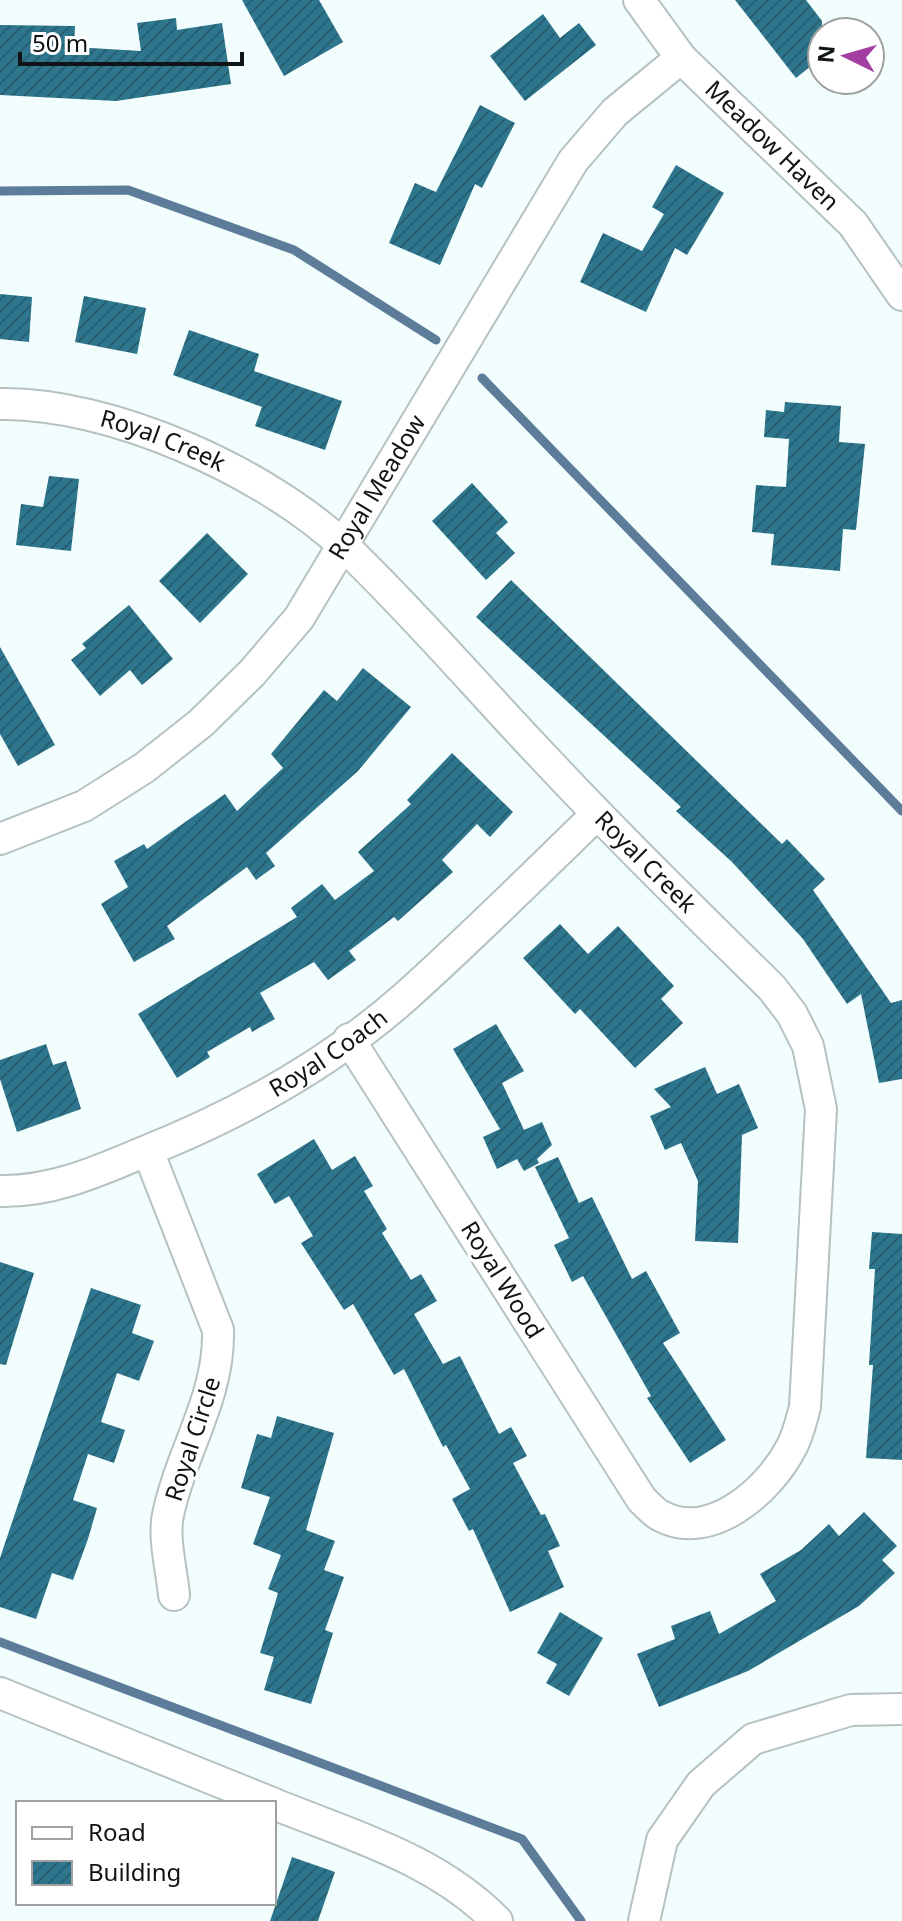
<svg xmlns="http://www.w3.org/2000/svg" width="902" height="1921" viewBox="0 0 902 1921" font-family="'Noto Sans',sans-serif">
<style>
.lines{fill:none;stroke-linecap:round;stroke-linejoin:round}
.stream{stroke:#5d7c9a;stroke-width:9}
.building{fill:url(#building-hatch)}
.minor-casing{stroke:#b6c2c2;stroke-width:34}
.minor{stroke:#fff;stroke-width:30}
.labels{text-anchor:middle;stroke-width:7;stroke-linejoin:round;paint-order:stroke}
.street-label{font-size:24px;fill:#101414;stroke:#fff}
</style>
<defs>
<pattern id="building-hatch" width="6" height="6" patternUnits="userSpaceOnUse" patternTransform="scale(2)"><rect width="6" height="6" fill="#2e768d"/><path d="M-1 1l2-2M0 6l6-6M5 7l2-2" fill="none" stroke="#266072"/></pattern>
</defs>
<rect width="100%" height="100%" fill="#f2fefe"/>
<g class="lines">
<!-- stream -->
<g class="stream">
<polyline points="0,191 128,190 294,250 436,340"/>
<polyline points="482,378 902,811"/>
<polyline points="0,1642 522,1839 581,1921"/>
</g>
</g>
<!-- building -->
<g class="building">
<polygon points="242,0 319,0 343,42 284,76"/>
<polygon points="735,0 806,0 822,21 822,57 796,78"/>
<polygon points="543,14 560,38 579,23 596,45 525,101 490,56"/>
<polygon points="176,18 177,30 222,23 231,84 116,101 0,95 0,25 75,26 74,47 141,51 137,23"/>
<polygon points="480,105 515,123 482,188 475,184 440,265 389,243 415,183 436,192"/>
<polygon points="676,165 724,193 687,255 675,248 646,312 580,282 603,233 642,251 664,214 652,207"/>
<polygon points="0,294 32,297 29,342 0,339"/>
<polygon points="84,296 146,308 137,354 75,342"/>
<polygon points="189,330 259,354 254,371 342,401 325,450 255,426 262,407 173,375"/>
<polygon points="785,402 841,406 839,442 865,444 856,530 843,529 840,571 771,565 774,534 752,532 756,485 786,487 789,439 764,437 766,410 784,412"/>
<polygon points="49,476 79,479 71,551 16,545 21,504 43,507"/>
<polygon points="472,483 508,522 496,533 515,553 486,580 432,521"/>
<polygon points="207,533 248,574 200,623 159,581"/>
<polygon points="511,580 782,844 787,839 825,879 813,890 891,1003 902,1000 902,1079 879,1083 861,994 847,1004 803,939 732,862 676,811 681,807 476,617"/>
<polygon points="129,605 173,659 142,685 130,670 100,696 71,660 86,648 82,644"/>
<polygon points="0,647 55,745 18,766 0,734"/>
<polygon points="363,668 411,707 358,771 266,853 275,866 256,880 247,867 167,926 175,939 134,962 101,904 128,887 114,861 144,844 147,849 225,794 237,811 283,768 271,754 324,690 337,701"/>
<polygon points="452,753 513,812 490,837 477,824 442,860 453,872 398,921 394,917 349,951 356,960 328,980 314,962 260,993 275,1019 252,1032 250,1027 207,1052 210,1057 177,1078 138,1014 297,917 291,908 322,884 335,900 374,871 358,852 411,804 407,800"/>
<polygon points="560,924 588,954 618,926 674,986 661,999 683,1023 635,1068 580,1009 575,1014 523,958"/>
<polygon points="496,1024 524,1071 502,1083 524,1130 542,1122 552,1145 537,1159 539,1163 524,1171 517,1159 497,1169 483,1137 500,1129 453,1049"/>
<polygon points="46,1044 53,1065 66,1061 81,1109 17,1132 0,1079 0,1060"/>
<polygon points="705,1067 717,1094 739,1084 758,1128 742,1135 738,1243 695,1241 698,1181 681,1143 665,1150 650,1116 671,1107 654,1089"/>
<polygon points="314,1139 332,1170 355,1156 373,1186 364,1191 387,1229 382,1233 411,1280 421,1274 437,1301 414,1314 443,1364 460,1356 499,1434 511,1427 527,1456 513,1463 541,1515 545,1514 560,1546 548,1551 564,1587 510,1612 473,1529 469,1531 452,1499 470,1489 446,1445 443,1447 404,1369 394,1375 353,1304 344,1310 301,1243 313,1236 289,1196 275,1204 257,1174"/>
<polygon points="558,1157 579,1203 592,1197 632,1279 646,1271 680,1333 663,1343 726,1440 690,1463 647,1398 651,1396 583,1276 572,1282 554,1245 569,1238 535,1167"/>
<polygon points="872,1232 902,1234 902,1460 866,1458 873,1365 869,1365 875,1269 869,1269"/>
<polygon points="0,1262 34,1273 6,1365 0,1364"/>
<polygon points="91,1288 141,1305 132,1333 154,1341 139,1381 117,1373 101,1422 125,1430 114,1463 88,1454 73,1500 97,1508 88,1539 73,1580 52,1573 36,1619 0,1607 0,1558"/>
<polygon points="277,1416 334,1433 306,1530 335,1541 324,1570 344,1577 325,1630 333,1633 311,1704 264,1690 274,1657 260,1653 278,1593 268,1589 281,1555 253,1544 270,1497 241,1488 257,1434 271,1438"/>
<polygon points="864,1512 897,1546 882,1560 895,1573 859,1606 748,1671 659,1707 637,1654 675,1639 671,1626 710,1611 719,1634 776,1601 760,1574 801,1550 829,1524 839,1536"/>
<polygon points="560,1612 603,1638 569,1696 546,1683 557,1664 537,1653"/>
<polygon points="292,1857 335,1872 318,1921 270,1921"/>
</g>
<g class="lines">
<defs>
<g id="minor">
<path id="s1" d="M639 0 681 58 853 224 902 295"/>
<path id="s2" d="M0 404C110 402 266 472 346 548 417 616 482 693 550 764 622 841 697 914 772 988L792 1014 808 1046 821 1109 805 1407C801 1421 798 1436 791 1448 770 1489 711 1543 661 1516 654 1513 648 1505 642 1500L349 1039"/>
<path id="s3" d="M0 839 84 806 144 768 201 723 252 673 299 618 573 161 615 112 681 58"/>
<path d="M148 1151 218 1330C220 1397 181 1451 168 1515 163 1538 172 1572 174 1595"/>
<path id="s4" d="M0 1191C50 1192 94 1173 139 1154 233 1117 328 1065 404 998 470 939 533 876 597 814"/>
<polyline points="0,1693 272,1803"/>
<path d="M274 1804C353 1836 436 1859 497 1921"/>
<polyline points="644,1921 662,1840 701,1784 753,1739 851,1710 902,1709"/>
</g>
</defs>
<!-- minor casing -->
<use href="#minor" class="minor-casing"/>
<!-- minor -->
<use href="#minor" class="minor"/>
</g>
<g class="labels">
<!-- street labels -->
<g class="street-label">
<text dy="8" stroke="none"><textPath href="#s1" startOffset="198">Meadow Haven</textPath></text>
<text dy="8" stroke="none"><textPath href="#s2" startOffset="168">Royal Creek</textPath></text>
<text dy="8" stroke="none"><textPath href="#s3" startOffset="530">Royal Meadow</textPath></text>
<text dy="8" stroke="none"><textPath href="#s2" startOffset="816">Royal Creek</textPath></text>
<text dy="8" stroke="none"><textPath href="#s4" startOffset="360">Royal Coach</textPath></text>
<text transform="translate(502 1280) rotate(58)" y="8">Royal Wood</text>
<text transform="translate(193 1439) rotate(-72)" y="8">Royal Circle</text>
</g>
</g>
<!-- legend -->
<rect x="16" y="1801" width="260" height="104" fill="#ffffff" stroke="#9fa1a1" stroke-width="2"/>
<rect x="32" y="1827" width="40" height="12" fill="#ffffff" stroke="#9fa1a1" stroke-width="2"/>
<text x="88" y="1841" font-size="24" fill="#101414">Road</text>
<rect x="32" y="1861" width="40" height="24" fill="url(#building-hatch)" stroke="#9fa1a1" stroke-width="2"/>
<text x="88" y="1881" font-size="24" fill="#101414">Building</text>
<!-- north arrow -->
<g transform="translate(846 56) rotate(275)"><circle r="38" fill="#ffffff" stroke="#9fa1a1" stroke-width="2"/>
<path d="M0-6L14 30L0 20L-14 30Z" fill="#a33ea2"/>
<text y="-12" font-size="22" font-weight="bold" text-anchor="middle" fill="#101414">N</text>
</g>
<!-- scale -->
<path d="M20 52v12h222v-12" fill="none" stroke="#101414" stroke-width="4"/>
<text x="32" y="52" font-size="24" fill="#101414" stroke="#ffffff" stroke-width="6" paint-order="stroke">50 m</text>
</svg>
